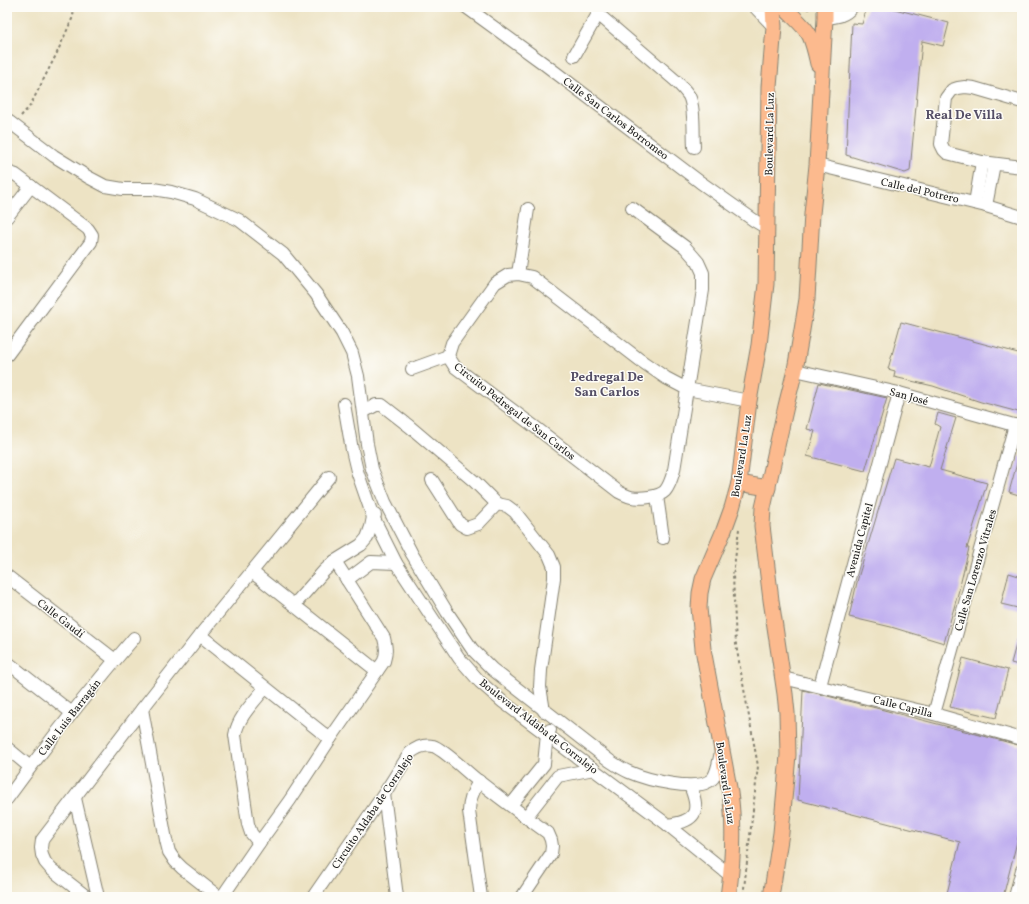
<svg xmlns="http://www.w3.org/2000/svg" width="1029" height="904" viewBox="0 0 1029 904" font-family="Vollkorn,serif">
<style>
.building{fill:#c0afef}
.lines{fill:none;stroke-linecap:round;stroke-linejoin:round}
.minor-casing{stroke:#848070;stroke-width:14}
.major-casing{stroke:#848070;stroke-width:17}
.path{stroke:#848070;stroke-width:2;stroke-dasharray:3 3;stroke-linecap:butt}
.minor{stroke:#fff;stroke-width:12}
.major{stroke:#fcba8e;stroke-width:15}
.labels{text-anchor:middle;stroke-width:3;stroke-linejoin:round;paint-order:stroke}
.street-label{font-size:11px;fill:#1c1c1c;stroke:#fdfcf7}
.quarter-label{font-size:13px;font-weight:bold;fill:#554f66;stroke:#fdfcf7}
</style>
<rect width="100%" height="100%" fill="#fdfcf7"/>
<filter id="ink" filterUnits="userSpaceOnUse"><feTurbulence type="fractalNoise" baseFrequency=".025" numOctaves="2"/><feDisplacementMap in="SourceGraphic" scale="8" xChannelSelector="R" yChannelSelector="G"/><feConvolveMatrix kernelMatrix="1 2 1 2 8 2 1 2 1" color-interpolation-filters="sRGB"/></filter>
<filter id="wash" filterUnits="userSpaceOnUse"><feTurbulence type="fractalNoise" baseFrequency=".012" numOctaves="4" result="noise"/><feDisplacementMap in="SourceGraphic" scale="16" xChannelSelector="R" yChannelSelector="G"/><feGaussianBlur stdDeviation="0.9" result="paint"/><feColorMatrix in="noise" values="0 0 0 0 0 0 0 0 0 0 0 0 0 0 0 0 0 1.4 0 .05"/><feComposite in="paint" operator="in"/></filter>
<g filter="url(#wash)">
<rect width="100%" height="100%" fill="#ede3c4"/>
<g id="blocks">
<!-- building -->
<g class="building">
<polygon points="867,7 887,7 949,23 943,46 922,41 910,171 905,173 846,155 852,23 862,24"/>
<polygon points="901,322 1022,354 1022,413 981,402 933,386 894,377 895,371 888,369"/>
<polygon points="819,383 887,398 865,471 807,456 815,431 807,429"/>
<polygon points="938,413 956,418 940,470 987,483 967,548 969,548 959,590 944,643 891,627 849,617 858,578 894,458 929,467 940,427 935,424"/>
<polygon points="1019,456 1022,457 1022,496 1009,492"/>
<polygon points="1009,573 1022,577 1022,609 1001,604"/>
<polygon points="1019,634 1022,634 1022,666 1011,663"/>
<polygon points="963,658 1008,670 996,718 950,707"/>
<polygon points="803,690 876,708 1022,746 1022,822 1003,897 946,897 960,842 798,800"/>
</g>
</g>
</g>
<g filter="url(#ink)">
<use href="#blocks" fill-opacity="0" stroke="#848070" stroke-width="1"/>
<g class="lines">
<defs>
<g id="minor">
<polyline points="466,7 543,63 700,182 755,221 767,228"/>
<path d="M600 7 598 14 676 81C681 86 685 90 689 96 695 108 693 134 694 147"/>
<polyline points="755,7 774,27"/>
<path d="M825 18C836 17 845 16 852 7"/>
<polyline points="574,56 598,14"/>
<polyline points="1022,102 974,88 965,87 958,88 952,90 946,98 941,144 944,150 947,153 982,162 1022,167"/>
<path d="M7 120 54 156 88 177 105 186 123 189H153L171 192 195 199 239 220 283 254 316 294 342 333 352 353 358 376 367 444 372 469 385 502 412 554 447 612 472 649 492 669 610 761C616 765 622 769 629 772 645 779 699 794 713 778 718 771 719 760 721 752"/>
<polyline points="817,165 986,206 1022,217"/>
<polyline points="7,172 16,175 88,229 92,235 91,242 7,355"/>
<polyline points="975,203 982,162"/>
<polyline points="986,206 994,164"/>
<path d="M632 208 685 247 698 262 703 273V290L674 470C672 477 670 485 665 491 659 497 640 499 631 497 627 496 623 494 619 492L535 427 455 367 448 356 452 343 495 283 508 275 518 274 532 277 640 360 666 378 687 389 749 401"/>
<polyline points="7,217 31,186"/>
<polyline points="518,274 528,209"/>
<polyline points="412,369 448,356"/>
<polyline points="795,370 899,393 1021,427"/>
<polyline points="344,404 352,450 357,471 373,517 396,563 459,658 480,682 503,702 668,825 731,876"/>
<polyline points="363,412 376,405 382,405 409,426 475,482 497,504 507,506 515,512 549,555 554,567 554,578 541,670 540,687 544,711"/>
<polyline points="432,480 460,524 467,528 478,524 497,504"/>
<polyline points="657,496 663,538"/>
<polyline points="252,572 377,671"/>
<polyline points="7,576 115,660"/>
<polyline points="347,580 371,562 396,563"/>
<polyline points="294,605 324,571 335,561 361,545 367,538 371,527 373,517 375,515"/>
<polyline points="200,635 330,739"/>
<polyline points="7,662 72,713"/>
<polyline points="783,678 934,714 1022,739"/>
<polyline points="820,686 899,393"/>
<polyline points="142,709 166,840 169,852 175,861 182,868 219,897"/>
<polyline points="934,714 1015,425"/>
<polyline points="7,748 30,767"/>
<path d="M479 781C473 791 469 800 469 811L481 897"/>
<polyline points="384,794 397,897"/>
<polyline points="75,798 98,897"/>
<path d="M7 799C47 744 89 690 134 638"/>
<polyline points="511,805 544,764 547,734 550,730"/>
<polyline points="526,817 558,776 594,769"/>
<path d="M668 825C696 821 701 812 690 786"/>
<path d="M259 843 251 833 248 824 235 735C238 717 254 702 265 688"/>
<polyline points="87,897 51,869 45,862 42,855 41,848 42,840 142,709 200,635 329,477"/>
<path d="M222 897 259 843 290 800 330 739 362 693 384 661C387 652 386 646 384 638L335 561"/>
<path d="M313 897 384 794 410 753C417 747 424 744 433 746 443 749 467 772 477 780 500 798 524 816 548 833L551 840 552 846 551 854 522 897"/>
<polyline points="1015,897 1022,870"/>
</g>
<g id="major">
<path d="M784 7C792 16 805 26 810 36 814 45 816 55 818 64"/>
<polyline points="739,483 768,488"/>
<path d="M728 897C733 862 735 828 730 793L703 649 699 608 700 593 703 579 724 530 732 508 739 483 749 401 759 345 766 284 769 87 774 27 773 7"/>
<polyline points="771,897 781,833 788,755 787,713 785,694 771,600 762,526 763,508 786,406 795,370 802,330 807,299 812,214 817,165 825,18 825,7"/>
</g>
</defs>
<!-- minor casing -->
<use href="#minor" class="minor-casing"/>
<!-- major casing -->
<use href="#major" class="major-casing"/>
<!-- path -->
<g class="path">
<polyline points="808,7 808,13"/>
<polyline points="21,116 30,106 56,55 72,19 75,7"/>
<polyline points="739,529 733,575 736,645 758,766 743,897"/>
</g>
<!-- minor -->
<use href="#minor" class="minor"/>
<!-- major -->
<use href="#major" class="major"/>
</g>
</g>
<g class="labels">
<!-- street labels -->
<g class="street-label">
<text transform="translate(616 118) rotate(37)" y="4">Calle San Carlos Borromeo</text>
<text transform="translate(769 134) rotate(-89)" y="4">Boulevard La Luz</text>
<text transform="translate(920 190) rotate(13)" y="4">Calle del Potrero</text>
<text transform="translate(909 396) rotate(15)" y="4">San José</text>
<text transform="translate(515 411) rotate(38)" y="4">Circuito Pedregal de San Carlos</text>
<text transform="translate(741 456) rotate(-81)" y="4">Boulevard La Luz</text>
<text transform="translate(859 540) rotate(-75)" y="4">Avenida Capitel</text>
<text transform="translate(975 570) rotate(-74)" y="4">Calle San Lorenzo Vitrales</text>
<text transform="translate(61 618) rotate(38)" y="4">Calle Gaudí</text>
<text transform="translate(903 706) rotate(14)" y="4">Calle Capilla</text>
<text transform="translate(69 717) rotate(-52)" y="4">Calle Luis Barragán</text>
<text transform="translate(539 726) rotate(38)" y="4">Boulevard Aldaba de Corralejo</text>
<text transform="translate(726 783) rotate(82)" y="4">Boulevard La Luz</text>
<text transform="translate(372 811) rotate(-56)" y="4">Circuito Aldaba de Corralejo</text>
</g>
<!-- quarter labels -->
<g class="quarter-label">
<text x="964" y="119">Real De Villa</text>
<text x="607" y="381">Pedregal De<tspan x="607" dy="15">San Carlos</tspan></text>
</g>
</g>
<!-- margin -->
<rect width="1029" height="904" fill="none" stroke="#fdfcf7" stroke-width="24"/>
</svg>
